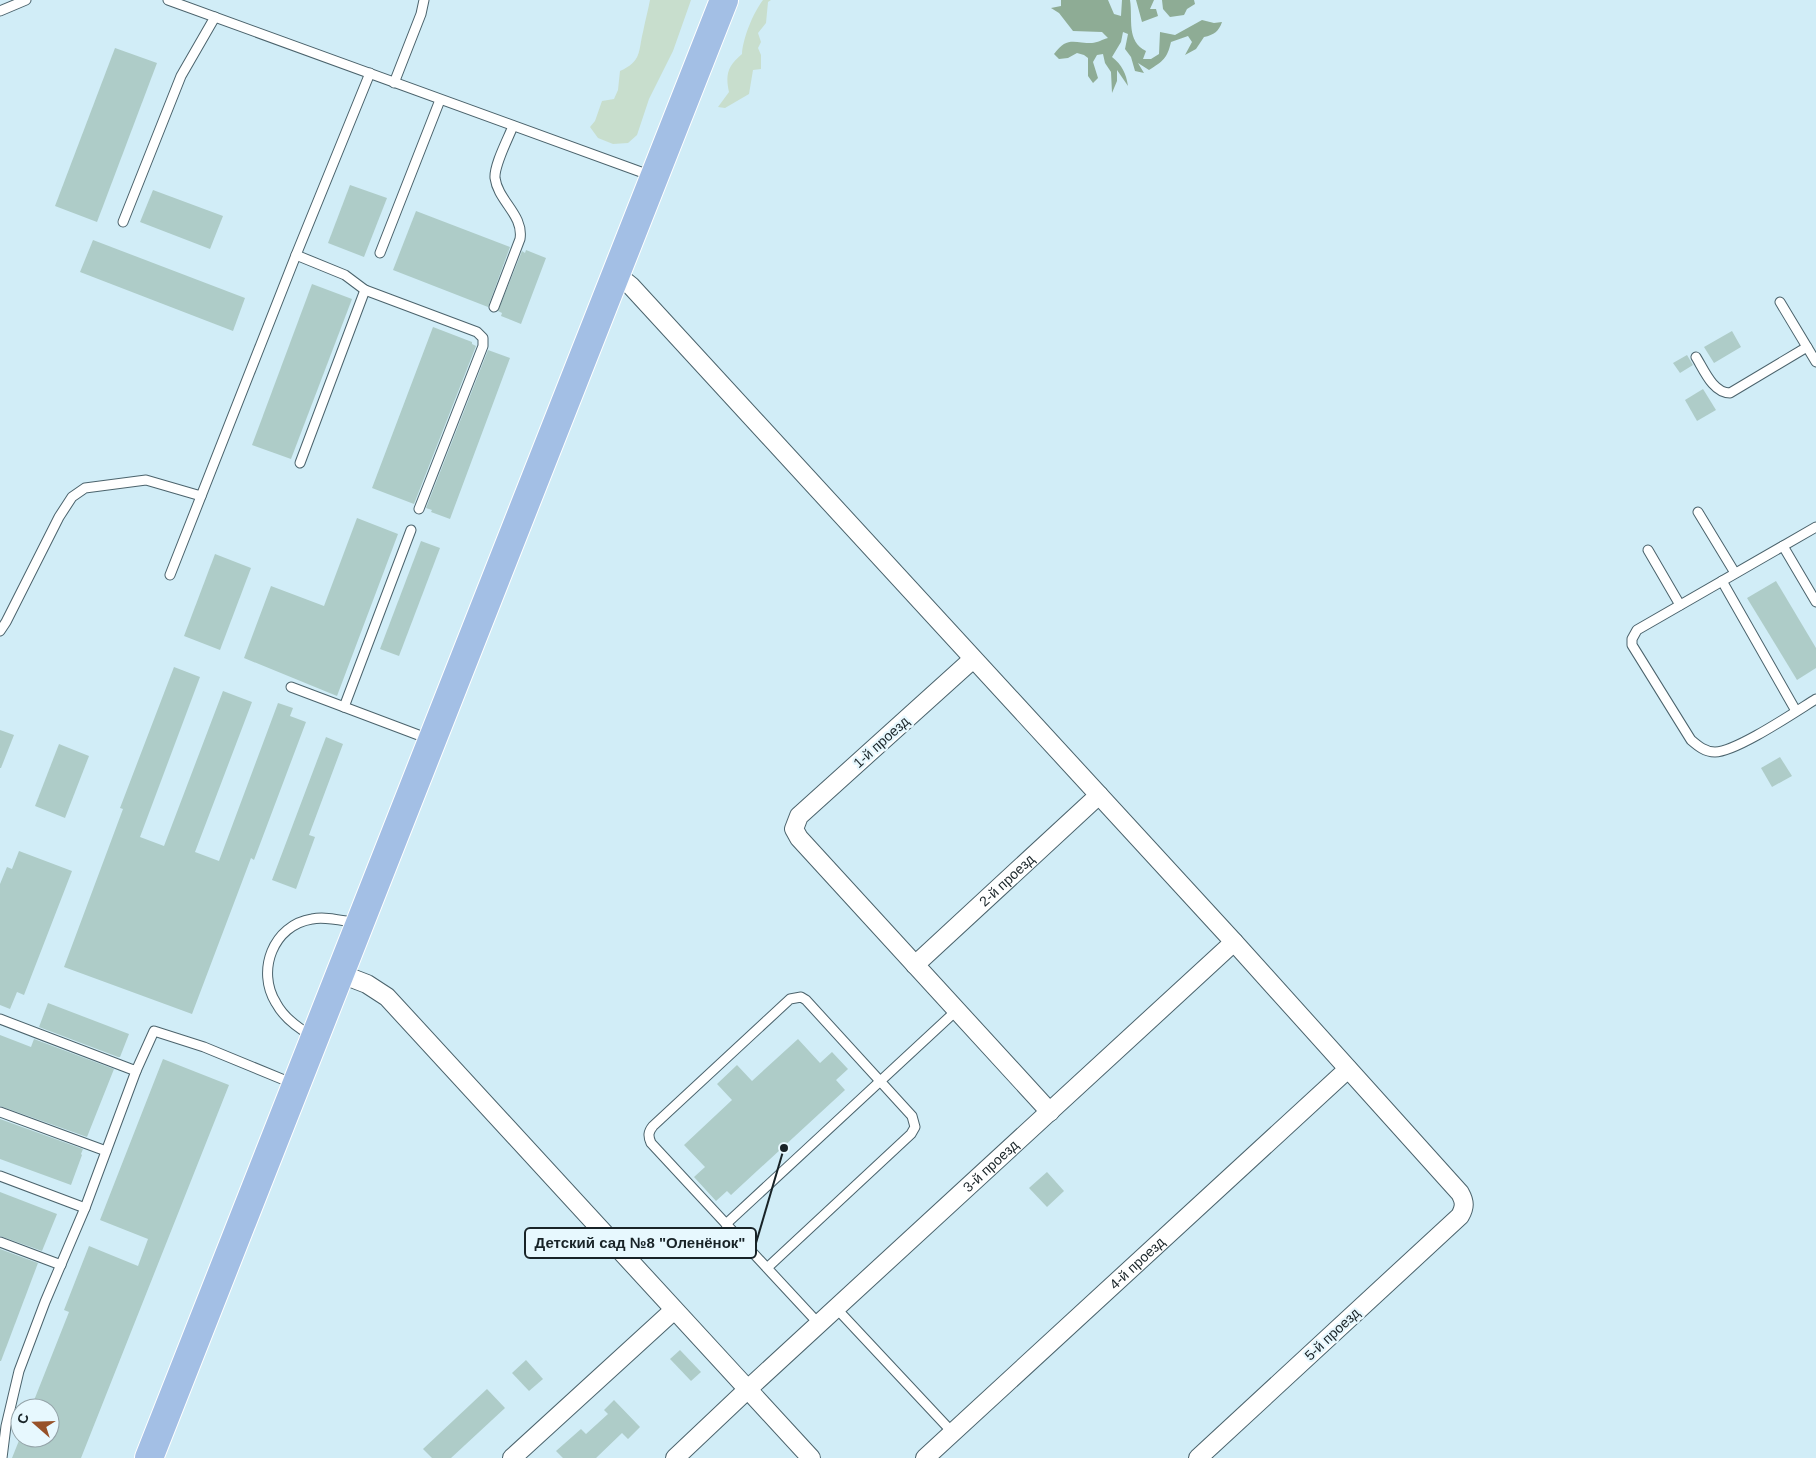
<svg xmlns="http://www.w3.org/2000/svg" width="1816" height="1458" viewBox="0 0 1816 1458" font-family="Helvetica,sans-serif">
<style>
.green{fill:#c8decd}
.forest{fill:#8eac95}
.building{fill:#aeccc8}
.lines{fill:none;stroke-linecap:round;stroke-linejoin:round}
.service-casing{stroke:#4b636c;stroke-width:11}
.minor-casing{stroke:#4b636c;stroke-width:20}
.primary-casing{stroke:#fff;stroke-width:30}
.service{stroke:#fff;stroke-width:9}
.minor{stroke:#fff;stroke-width:18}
.primary{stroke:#a3bfe5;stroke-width:28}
.labels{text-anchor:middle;stroke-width:4.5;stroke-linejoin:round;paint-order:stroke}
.street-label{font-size:14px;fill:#182327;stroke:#e7f8fe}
.leader{fill:none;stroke:#182327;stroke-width:2}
.callout-dot{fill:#182327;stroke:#e7f8fe;stroke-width:2}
.callout{fill:#e7f8fe;stroke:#182327;stroke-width:2}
.callout-label{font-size:15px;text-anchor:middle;font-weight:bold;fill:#182327}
</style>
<rect width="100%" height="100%" fill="#d1edf7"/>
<!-- green -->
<g class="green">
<path d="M650 0H691L673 51 649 99 637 135 628 143 613 144 598 138 590 127 595 121 602 101 614 99 618 90 620 71C642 61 638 52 643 32 645 21 648 11 650 0Z"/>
<path d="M763 0H771L768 2 766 23 758 33 761 42 758 48 761 55V69L753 70 749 94 725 108 718 107 729 92C725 74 728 66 742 54 743 38 753 13 763 0Z"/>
</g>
<!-- forest -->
<g class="forest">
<path d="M1061 0H1108L1114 14 1121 16 1122 0H1130C1133 19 1126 41 1146 51L1143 59H1151L1159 54 1160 32 1175 35 1202 20 1214 23 1222 22C1219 31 1214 35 1204 37L1196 49 1185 55 1192 42 1188 36 1171 42C1167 59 1163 61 1149 70L1138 63 1144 73 1135 71 1131 57 1125 49 1128 34 1123 32 1121 42 1112 57C1122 65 1126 73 1128 86L1117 70V81L1112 93 1111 72 1105 63 1103 54 1097 55 1093 62 1098 78 1093 83 1088 76V58L1084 55 1077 53 1068 58 1059 59 1054 54C1067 36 1074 43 1092 43 1097 43 1103 39 1108 38L1102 32 1073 31 1059 13 1051 8 1061 6Z"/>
<polygon points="1136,0 1154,0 1150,9 1156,9 1158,16 1142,22"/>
<polygon points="1162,0 1194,0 1195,4 1187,9 1184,15 1170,17 1163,9"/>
</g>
<!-- building -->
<g class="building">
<polygon points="115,48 157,63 97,222 55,206"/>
<polygon points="350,185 387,198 364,257 328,243"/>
<polygon points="153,190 223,216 210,249 140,222"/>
<polygon points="416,211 510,247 488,307 393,270"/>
<polygon points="93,240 245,298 233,331 80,272"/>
<polygon points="526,250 546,258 521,324 501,316 502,313 498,311 522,251 525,253"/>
<polygon points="312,284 352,299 291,459 252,445"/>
<polygon points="433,327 472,342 472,344 476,346 414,504 372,488"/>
<polygon points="1732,331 1741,347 1714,363 1704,347"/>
<polygon points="488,350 510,358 450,519 431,512 432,510 426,508"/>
<polygon points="1687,355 1693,365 1680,373 1673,363"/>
<polygon points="1703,389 1716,410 1697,421 1685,400"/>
<polygon points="357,518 398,534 337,696 244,658 271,586 324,606"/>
<polygon points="421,541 440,548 399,656 380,649"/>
<polygon points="215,554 251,568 220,650 184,636"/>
<polygon points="1776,581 1816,648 1816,668 1797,680 1747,598"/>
<polygon points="174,667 200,677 140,837 164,846 223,691 252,702 195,852 219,861 278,703 293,708 290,716 306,722 254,860 251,858 192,1014 64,967 123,809 120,808"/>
<polygon points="0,730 14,735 1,768 0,768"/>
<polygon points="326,737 343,744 309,835 315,837 296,889 272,880"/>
<polygon points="59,744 89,756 65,818 35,806"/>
<polygon points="1780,757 1792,776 1772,787 1761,768"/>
<polygon points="19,851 72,871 24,995 17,992 10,1009 0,1005 0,884 7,867 12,869"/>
<polygon points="48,1003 129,1034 120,1057 118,1057 39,1027"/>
<polygon points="0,1035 31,1047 34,1039 114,1069 87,1137 0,1106"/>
<polygon points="798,1039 820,1063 832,1052 848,1069 836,1080 845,1090 731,1195 727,1191 716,1201 694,1177 705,1167 684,1145 732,1100 717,1084 737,1065 752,1081"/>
<polygon points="163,1059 229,1085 81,1458 12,1458 20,1438 50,1438 50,1408 31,1408 69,1312 64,1310 89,1246 138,1266 148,1239 100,1220"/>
<polygon points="0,1119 83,1149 81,1154 82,1155 71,1185 0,1159"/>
<polygon points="1047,1172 1064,1191 1047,1207 1029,1188"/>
<polygon points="0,1192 57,1214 42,1251 0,1236"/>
<polygon points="0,1249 38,1263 1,1361 0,1361"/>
<polygon points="680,1350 701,1372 691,1381 670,1359"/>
<polygon points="526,1360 543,1379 529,1391 512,1373"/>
<polygon points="487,1389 505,1408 451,1458 432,1458 423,1449"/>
<polygon points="614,1400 640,1427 628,1439 622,1433 596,1458 563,1458 556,1451 581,1429 586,1434 608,1414 604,1410"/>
</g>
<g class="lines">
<defs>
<g id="service">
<polyline points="168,0 652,176"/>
<polyline points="0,11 26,0"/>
<polyline points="394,83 421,14 424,0"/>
<polyline points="123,222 181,76 215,17"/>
<polyline points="380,253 440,100"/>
<polyline points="296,255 345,275 365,290 477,332 483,338 483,346 419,509"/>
<polyline points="1780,302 1816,362"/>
<path d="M494 307 520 239C524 215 498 201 495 178 494 165 508 139 513 126"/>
<path d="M1696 357C1704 370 1713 393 1730 393L1807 347"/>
<polyline points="300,463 365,290"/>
<polyline points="1698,512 1735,573"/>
<path d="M1816 527 1637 630 1632 639V645L1691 740C1698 746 1705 752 1715 752 1736 752 1795 712 1816 699"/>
<polyline points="1783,546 1816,602"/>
<polyline points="1648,550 1680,605"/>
<polyline points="170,575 296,255 370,73"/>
<polyline points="1722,581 1796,711"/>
<polyline points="0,631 6,622 59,517 72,497 85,488 146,480 201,496"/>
<polyline points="291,687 429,739"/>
<polyline points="344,707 411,530"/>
<polyline points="0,1019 136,1071 154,1031 204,1047 294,1084"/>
<path d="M312 1036C298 1028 284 1018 276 1003 256 971 273 925 312 919 326 916 343 921 358 923"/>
<polyline points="0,1112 106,1151"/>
<polyline points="0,1176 85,1208"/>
<polyline points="726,1224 957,1010"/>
<polyline points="0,1242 61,1265"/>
<path d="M767 1268 911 1134 915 1127 912 1116 806 1000 801 997 790 999 653 1126C648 1132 648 1136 651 1143L819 1324"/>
<polyline points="836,1308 953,1433"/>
<polyline points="2,1458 6,1426 19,1371 45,1302 85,1208 136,1071"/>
</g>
<g id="minor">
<path d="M616 274 631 286 1234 942 1460 1193C1465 1202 1465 1207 1460 1216L1198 1458"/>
<polyline points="973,659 799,816 794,829 799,838 1050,1112"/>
<path id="s1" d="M915 965 1099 795"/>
<polyline points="341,974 367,984 387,997 811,1458"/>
<polyline points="512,1458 674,1310"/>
<path id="s2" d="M675 1458 748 1389 1234 942"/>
<path id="s3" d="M925 1458 1348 1069"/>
</g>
<polyline id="primary" points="149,1458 724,0"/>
</defs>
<!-- service casing -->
<use href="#service" class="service-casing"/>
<!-- minor casing -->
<use href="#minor" class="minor-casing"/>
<!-- primary casing -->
<use href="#primary" class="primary-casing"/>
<!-- service -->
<use href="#service" class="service"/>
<!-- minor -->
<use href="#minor" class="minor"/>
<!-- primary -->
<use href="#primary" class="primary"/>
</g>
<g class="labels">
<!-- street labels -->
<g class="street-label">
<text transform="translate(881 742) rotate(-42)" y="5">1-й проезд</text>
<text dy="5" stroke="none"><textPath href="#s1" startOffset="125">2-й проезд</textPath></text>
<text dy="5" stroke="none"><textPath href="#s2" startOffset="430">3-й проезд</textPath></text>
<text dy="5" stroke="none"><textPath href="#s3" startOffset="288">4-й проезд</textPath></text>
<text transform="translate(1332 1334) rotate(-43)" y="5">5-й проезд</text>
</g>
</g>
<!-- callouts -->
<path class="leader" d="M784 1148L756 1243"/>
<circle class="callout-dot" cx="784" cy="1148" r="5"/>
<rect class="callout" x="525" y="1228" width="231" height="30" rx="5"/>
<g class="callout-label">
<text x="640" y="1248">Детский сад №8 "Оленёнок"</text>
</g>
<!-- north arrow -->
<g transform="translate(35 1423) rotate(290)"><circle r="24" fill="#e7f8fe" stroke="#94a3a8"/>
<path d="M0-4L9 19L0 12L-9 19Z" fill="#975128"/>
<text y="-8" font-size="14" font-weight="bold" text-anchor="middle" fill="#182327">С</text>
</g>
</svg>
